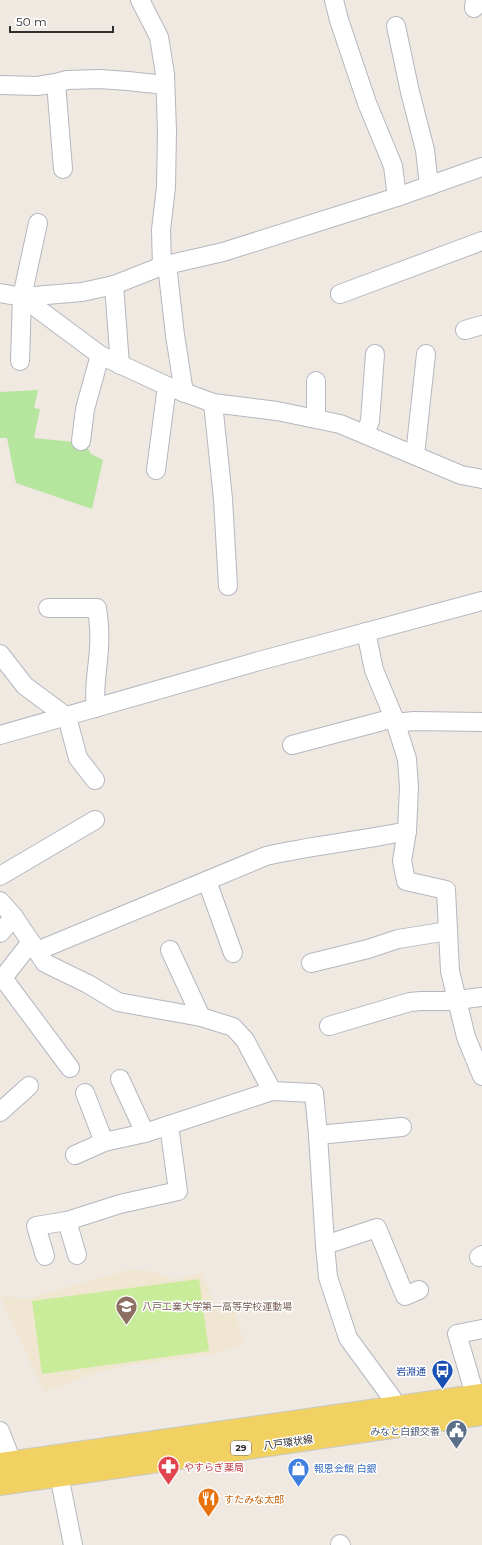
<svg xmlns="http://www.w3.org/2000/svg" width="482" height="1545" viewBox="0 0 482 1545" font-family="Montserrat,'Noto Sans JP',sans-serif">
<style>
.education{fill:#f0e6d1}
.green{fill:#b6e59e}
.pitch{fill:#c9ec9a}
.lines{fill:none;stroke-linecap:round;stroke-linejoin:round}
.minor-casing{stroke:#b4b7c1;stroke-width:20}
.major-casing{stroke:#c9c9c9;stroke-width:24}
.minor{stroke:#fff;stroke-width:18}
.major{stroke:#f2d163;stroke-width:22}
.labels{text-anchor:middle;stroke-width:3;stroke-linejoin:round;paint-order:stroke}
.shield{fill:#fff;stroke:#6d6d6d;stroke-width:1}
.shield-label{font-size:9px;font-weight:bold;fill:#2e2e2e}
.education-label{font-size:10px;fill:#785e54;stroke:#fff;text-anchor:start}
.transit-label{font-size:10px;fill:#164399;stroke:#fff;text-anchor:end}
.service-label{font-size:10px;fill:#4e5e75;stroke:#fff;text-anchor:end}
.street-label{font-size:10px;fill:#2e2e2e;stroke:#fff}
.health-label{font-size:10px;fill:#be3a42;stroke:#fff;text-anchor:start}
.shop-label{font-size:10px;fill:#366cbe;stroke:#fff;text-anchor:start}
.food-label{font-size:10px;fill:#c56008;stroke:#fff;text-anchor:start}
</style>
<rect width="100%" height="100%" fill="#efe9e1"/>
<!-- education -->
<polygon class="education" points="128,1270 151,1271 175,1280 201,1272 219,1315 235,1311 244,1344 215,1354 124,1366 95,1373 44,1392 0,1296 27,1299"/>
<!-- green -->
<polygon class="green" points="38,390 34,408 40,409 34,438 74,442 88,449 91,454 103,460 92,509 16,483 7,438 0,438 0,392"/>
<!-- pitch -->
<polygon class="pitch" points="199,1279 209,1351 42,1374 32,1301"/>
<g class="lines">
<defs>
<g id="minor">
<polyline points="334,0 339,20 367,103 393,166 397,197"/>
<polyline points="474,8 475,0"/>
<polyline points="396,26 410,92 425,150 429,186"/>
<polyline points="56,83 63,169"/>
<polyline points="0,85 37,86 56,83 67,80 99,79 128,81 165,85"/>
<polyline points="167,265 175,335 184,393"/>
<polyline points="162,266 223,252 397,197 482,167"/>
<polyline points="114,285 120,365"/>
<polyline points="0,293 22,297 82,292 114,285 162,266 161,230 166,187 167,131 165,74 159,37 140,0"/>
<polyline points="340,294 482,241"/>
<polyline points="22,297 100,355 167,386 213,403 277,411 340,424 461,475 482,479"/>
<polyline points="465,330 482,325"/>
<polyline points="20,361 22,297 38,223"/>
<polyline points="213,403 223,499 228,586"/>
<polyline points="316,418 316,381"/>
<polyline points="365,434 370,421 375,354"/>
<polyline points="81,441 85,409 100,355"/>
<polyline points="415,455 426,354"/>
<polyline points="156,470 167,386"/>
<path d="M48 608H97C99 622 100 635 99 648 98 668 93 688 96 708"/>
<polyline points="366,632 374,670 394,718 407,759 409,787 407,831 402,861 406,881 446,890 450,971 466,1037 482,1076"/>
<polyline points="0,654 25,686 67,717 78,758 95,780"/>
<polyline points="395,723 414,721 482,722"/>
<polyline points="0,735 259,661 482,601"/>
<polyline points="292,745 394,718"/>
<polyline points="0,876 95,820"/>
<polyline points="207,881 233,953"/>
<polyline points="0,901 14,917 45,963 88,984 118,1002 201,1017 233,1027 245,1040 272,1091 314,1093 318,1135 325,1245 328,1277 348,1338 392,1398 397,1421"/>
<polyline points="0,933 14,917"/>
<polyline points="31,942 3,978 70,1068"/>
<polyline points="170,950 201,1017"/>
<path d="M37 951 266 856C313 845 360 841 407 831"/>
<polyline points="311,963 368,949 398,939 448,931"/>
<polyline points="329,1026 410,1002 421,1001 449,1001 482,997"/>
<polyline points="120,1079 145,1133"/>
<polyline points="85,1093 104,1142"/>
<polyline points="0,1112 29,1086"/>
<polyline points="318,1135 402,1127"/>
<polyline points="75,1155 104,1142 145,1133 272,1091"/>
<polyline points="67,1221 77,1255"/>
<polyline points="325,1245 377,1228 405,1296 419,1290"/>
<polyline points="45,1256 36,1226 67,1221 120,1204 178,1191 169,1125"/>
<polyline points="479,1257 482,1255"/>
<polyline points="475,1395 457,1334 482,1329"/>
<polyline points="0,1431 12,1462"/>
<polyline points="59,1475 73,1545"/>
<polyline points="340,1544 341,1545"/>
</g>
<g id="major">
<polyline points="0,1464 482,1395"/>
<polyline points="0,1484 482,1414"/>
</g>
</defs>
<!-- minor casing -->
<use href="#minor" class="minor-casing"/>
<!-- major casing -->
<use href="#major" class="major-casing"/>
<!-- minor -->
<use href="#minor" class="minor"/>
<!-- major -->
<use href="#major" class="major"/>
</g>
<!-- icons -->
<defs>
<symbol id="school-pin" viewBox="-11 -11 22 30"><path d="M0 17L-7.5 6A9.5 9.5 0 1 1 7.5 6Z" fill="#8d6e63" stroke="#fff"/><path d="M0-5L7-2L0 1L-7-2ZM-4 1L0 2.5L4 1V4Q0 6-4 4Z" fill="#fff"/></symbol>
<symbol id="bus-pin" viewBox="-11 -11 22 30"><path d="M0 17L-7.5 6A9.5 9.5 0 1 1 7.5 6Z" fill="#1a4fb4" stroke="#fff"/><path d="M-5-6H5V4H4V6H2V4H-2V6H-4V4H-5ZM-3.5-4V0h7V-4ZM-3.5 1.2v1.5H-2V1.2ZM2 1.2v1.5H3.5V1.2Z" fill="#fff"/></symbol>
<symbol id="civic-pin" viewBox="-11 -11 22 30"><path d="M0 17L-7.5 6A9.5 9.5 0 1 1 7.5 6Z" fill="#5c6f8a" stroke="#fff"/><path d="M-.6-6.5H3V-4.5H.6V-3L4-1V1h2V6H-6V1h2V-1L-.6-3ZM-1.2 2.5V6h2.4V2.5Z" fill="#fff"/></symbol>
<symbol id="pharmacy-pin" viewBox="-11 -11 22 30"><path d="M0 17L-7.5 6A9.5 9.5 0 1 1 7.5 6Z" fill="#e0444e" stroke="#fff"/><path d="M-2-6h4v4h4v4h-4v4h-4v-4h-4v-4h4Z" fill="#fff"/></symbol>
<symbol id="shop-pin" viewBox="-11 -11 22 30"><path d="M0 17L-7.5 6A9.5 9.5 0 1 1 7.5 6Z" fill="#3f7fe0" stroke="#fff"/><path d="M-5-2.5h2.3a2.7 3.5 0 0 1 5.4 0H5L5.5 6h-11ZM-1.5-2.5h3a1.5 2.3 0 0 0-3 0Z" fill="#fff"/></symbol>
<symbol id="restaurant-pin" viewBox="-11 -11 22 30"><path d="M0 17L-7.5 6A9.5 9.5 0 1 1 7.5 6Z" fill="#e8710a" stroke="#fff"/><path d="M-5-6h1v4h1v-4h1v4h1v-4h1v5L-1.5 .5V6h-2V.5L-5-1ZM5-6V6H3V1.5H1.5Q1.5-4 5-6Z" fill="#fff"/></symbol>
</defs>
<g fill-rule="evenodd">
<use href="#school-pin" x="114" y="1294" width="25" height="34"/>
<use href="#bus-pin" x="430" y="1358" width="25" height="34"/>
<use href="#civic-pin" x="444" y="1418" width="25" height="34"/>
<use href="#pharmacy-pin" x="156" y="1454" width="25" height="34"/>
<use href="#shop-pin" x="286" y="1456" width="25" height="34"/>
<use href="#restaurant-pin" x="196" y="1486" width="25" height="34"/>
</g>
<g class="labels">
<!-- shield labels -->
<rect class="shield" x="231" y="1441" width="20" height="14" rx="3"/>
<g class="shield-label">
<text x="241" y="1451">29</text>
</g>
<!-- education labels -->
<g class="education-label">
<text x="142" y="1310">八戸工業大学第一高等学校運動場</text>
</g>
<!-- transit labels -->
<g class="transit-label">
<text x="426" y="1375">岩淵通</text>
</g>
<!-- service labels -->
<g class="service-label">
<text x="440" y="1435">みなと白銀交番</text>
</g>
<!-- street labels -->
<g class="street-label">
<text transform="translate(288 1442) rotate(-8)" y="4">八戸環状線</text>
</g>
<!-- health labels -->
<g class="health-label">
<text x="184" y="1471">やすらぎ薬局</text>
</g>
<!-- shop labels -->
<g class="shop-label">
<text x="314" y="1472">報恩会館 白銀</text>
</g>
<!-- food labels -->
<g class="food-label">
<text x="224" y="1503">すたみな太郎</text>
</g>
</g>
<!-- scale -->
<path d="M10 26v6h103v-6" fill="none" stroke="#2e2e2e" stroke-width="2"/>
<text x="16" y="26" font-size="12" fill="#2e2e2e" stroke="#ffffff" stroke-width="3" paint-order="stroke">50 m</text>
</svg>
